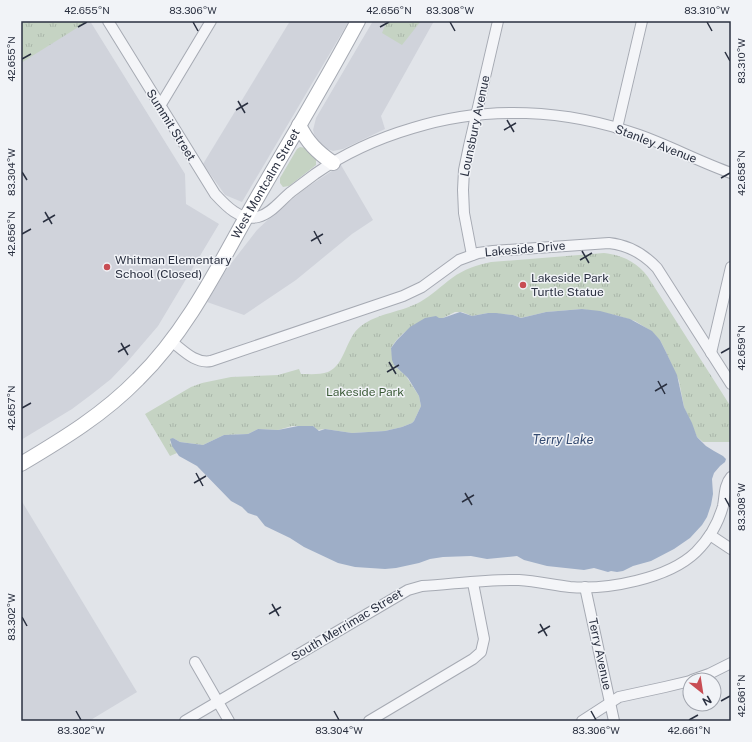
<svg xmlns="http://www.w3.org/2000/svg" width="752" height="742" viewBox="0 0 752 742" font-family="'Public Sans',sans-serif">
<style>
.built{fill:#d0d3db}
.grass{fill:#c5d3c3}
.park{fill:url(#park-tufts)}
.water{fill:#9eaec7}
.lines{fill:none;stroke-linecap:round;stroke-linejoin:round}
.minor-casing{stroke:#a6aab3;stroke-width:12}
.secondary-casing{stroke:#a6aab3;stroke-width:16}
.minor{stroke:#f4f5f8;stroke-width:10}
.secondary{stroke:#fff;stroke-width:14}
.ticks{fill:none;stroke:#2a3040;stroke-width:1.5}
.poi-dot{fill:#c84d54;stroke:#f1f3f7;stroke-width:1.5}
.labels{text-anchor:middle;stroke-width:3;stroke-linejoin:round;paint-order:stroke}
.street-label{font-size:12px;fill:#2a3040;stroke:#f1f3f7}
.poi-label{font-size:12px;fill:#2a3040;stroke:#f1f3f7;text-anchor:start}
.park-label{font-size:12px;fill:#3c5b38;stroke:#f1f3f7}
.water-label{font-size:13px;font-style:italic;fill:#364c72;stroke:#f1f3f7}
.neatline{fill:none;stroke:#2a3040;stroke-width:1.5}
.ticks-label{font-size:10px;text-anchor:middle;fill:#2a3040}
</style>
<defs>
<pattern id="park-tufts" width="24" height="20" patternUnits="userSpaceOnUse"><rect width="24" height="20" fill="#c5d3c3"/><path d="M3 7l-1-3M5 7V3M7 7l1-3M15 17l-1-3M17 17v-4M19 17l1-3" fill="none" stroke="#a9b5a9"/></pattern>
</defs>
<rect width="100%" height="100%" fill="#e1e4e9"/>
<!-- built -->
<g class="built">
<polygon points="21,21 90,21 185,174 186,204 219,224 158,326 128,361 111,379 92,394 72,409 21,440"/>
<polygon points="290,21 349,21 242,202 225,195 203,164"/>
<polygon points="373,21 434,21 381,116 385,129 343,149 333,151 325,148 315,137 313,130 316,118"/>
<polygon points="341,165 373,220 352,234 296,280 244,315 207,302 226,270 257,230 276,212 306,188"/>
<polygon points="21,500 137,692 89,721 21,721"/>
</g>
<!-- grass -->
<polygon class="grass" points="300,147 306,148 316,159 316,165 289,186 283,187 280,183 280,178 297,149"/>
<!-- park -->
<g class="park">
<polygon points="21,21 88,21 21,63"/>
<polygon points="387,21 421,21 402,45 382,33"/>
<path d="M604 253C622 255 637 262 648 277L731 407V442H703L697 437 684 407 679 381 665 350 660 340 651 331 635 321 615 315 582 309 546 312 521 318 513 315 488 313 472 316 462 312H455L443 318H439C417 325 404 327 391 348L394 365 406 376 419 396 421 406 414 421 412 423 402 427 385 431 352 433 325 429 317 430 313 426H292L278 430 258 429 248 434 224 435 203 445 180 442 173 438 170 442 177 453 170 456 145 414 191 387 202 383 231 377 278 375 299 369 301 374C309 374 320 375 328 372 346 364 345 338 361 326 378 313 402 312 420 302 432 295 441 286 452 278 464 269 477 265 491 262Z"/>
</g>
<!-- water -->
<polygon class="water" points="582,309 600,311 630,319 652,331 660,340 665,350 677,375 684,407 692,423 697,437 706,446 714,451 723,456 726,459 725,462 720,466 714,473 712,479 713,494 711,505 707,517 702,525 690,538 674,549 651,561 633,566 623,571 617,572 611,571 608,572 594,568 584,570 547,566 524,560 517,556 487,559 471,556 443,557 430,559 419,563 396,568 385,569 355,567 338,563 304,547 290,538 265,526 257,516 248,513 242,507 231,501 197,466 179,456 172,446 170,439 173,438 180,442 203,445 224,435 248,434 258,429 278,430 298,426 313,426 319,431 325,429 352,433 385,431 402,427 412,423 414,421 421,406 419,396 408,378 394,365 392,360 391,348 397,340 410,327 425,318 436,316 439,318 443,318 460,312 472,316 488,313 496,313 513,315 521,318 546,312"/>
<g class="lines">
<defs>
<g id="minor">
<path d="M108 21 215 194C226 206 240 221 258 217 271 214 281 200 291 192 299 186 307 180 315 174 345 153 379 138 413 128 486 105 567 109 639 135 670 146 700 162 731 173"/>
<polyline points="160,106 211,21"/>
<polyline points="617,128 642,21"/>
<polyline points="472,255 464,213 463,190 464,170 469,146 498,21"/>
<path d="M171 341C183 350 195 364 211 361L403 296 422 287 459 260 478 253 493 251 609 243C628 245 644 254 657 268L731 384"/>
<polyline points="711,353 731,267"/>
<polyline points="710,535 731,549"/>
<polyline points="585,587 614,721"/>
<polyline points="195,662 229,721"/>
<polyline points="692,680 709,674 731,663"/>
<path d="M185 721 408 590 422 586C454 584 487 579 519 580 536 581 553 585 570 587 607 590 668 579 696 552 709 539 718 524 723 506 725 496 724 485 731 477"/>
<polyline points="369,721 473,659 481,652 484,639 473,583"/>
<polyline points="582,721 619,697 665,687 690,681"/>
</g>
<g id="secondary">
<path d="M299 125C307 142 317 152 333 163"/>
<path id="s1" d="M21 464C63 439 104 414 138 379 188 330 219 265 253 205 288 144 325 83 358 21"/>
</g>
</defs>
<!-- minor casing -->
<use href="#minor" class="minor-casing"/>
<!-- secondary casing -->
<use href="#secondary" class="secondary-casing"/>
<!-- minor -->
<use href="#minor" class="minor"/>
<!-- secondary -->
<use href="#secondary" class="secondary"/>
</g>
<!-- ticks -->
<path class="ticks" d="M193 22 198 31M450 22 455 31M707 22 712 31M78 27 87 22M380 27 389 22M725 52 730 61M22 59 31 54M238 101 245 113M236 110 248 103M507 120 514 132M504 130 516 123M22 172 27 180M721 178 730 173M45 212 52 224M43 222 55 215M314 231 321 244M22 234 31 229M311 241 323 234M582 251 589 263M580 260 592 253M121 343 128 355M118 352 130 345M721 353 730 348M389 362 396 374M387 372 399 365M658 381 665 394M655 391 667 384M22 408 31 403M196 473 203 486M194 483 206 476M465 493 472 505M725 498 730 507M462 502 474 495M272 604 279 616M269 614 281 607M22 617 27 626M540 624 547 636M538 633 550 626M721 701 730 696M76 711 81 720M334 711 339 720M591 711 596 720M689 720 698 715"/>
<!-- markers -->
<g class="poi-dot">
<circle cx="107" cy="267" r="4"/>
<circle cx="523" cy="285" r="4"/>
</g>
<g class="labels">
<!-- street labels -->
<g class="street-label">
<text transform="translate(171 125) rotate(58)" y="4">Summit Street</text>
<text transform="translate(475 126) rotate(-78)" y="4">Lounsbury Avenue</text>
<text transform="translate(656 144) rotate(21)" y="4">Stanley Avenue</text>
<text dy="4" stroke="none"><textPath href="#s1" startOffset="379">West Montcalm Street</textPath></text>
<text transform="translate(525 249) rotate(-5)" y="4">Lakeside Drive</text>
<text transform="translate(347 625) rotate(-31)" y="4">South Merrimac Street</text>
<text transform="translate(600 654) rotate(78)" y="4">Terry Avenue</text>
</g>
<!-- poi labels -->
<g class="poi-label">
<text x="115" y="264">Whitman Elementary<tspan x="115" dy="14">School (Closed)</tspan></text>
<text x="531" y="282">Lakeside Park<tspan x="531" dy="14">Turtle Statue</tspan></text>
</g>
<!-- park labels -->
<g class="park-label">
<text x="365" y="396">Lakeside Park</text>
</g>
<!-- water labels -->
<g class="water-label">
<text x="563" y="444">Terry Lake</text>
</g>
</g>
<!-- border -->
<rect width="752" height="742" fill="none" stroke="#f1f3f7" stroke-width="44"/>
<!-- north arrow -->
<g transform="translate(702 692) rotate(150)"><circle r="19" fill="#f1f3f7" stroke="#a1a5ae"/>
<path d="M0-3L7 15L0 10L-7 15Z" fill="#c84d54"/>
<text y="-6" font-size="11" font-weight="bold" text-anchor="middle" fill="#2a3040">N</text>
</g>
<rect x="22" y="22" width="708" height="698" class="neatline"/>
<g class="ticks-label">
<text x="87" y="14">42.655°N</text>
<text x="193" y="14">83.306°W</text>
<text x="389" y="14">42.656°N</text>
<text x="450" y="14">83.308°W</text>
<text x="707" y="14">83.310°W</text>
<text transform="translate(11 59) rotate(-90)" y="4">42.655°N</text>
<text transform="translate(741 61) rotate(-90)" y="4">83.310°W</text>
<text transform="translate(11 172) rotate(-90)" y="4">83.304°W</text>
<text transform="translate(741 173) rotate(-90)" y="4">42.658°N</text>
<text transform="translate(11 234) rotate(-90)" y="4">42.656°N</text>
<text transform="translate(741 348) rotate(-90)" y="4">42.659°N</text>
<text transform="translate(11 408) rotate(-90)" y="4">42.657°N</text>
<text transform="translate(741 507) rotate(-90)" y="4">83.308°W</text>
<text transform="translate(11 617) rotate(-90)" y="4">83.302°W</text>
<text transform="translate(741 696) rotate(-90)" y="4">42.661°N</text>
<text x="81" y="734">83.302°W</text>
<text x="339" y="734">83.304°W</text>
<text x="596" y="734">83.306°W</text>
<text x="689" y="734">42.661°N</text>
</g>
</svg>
